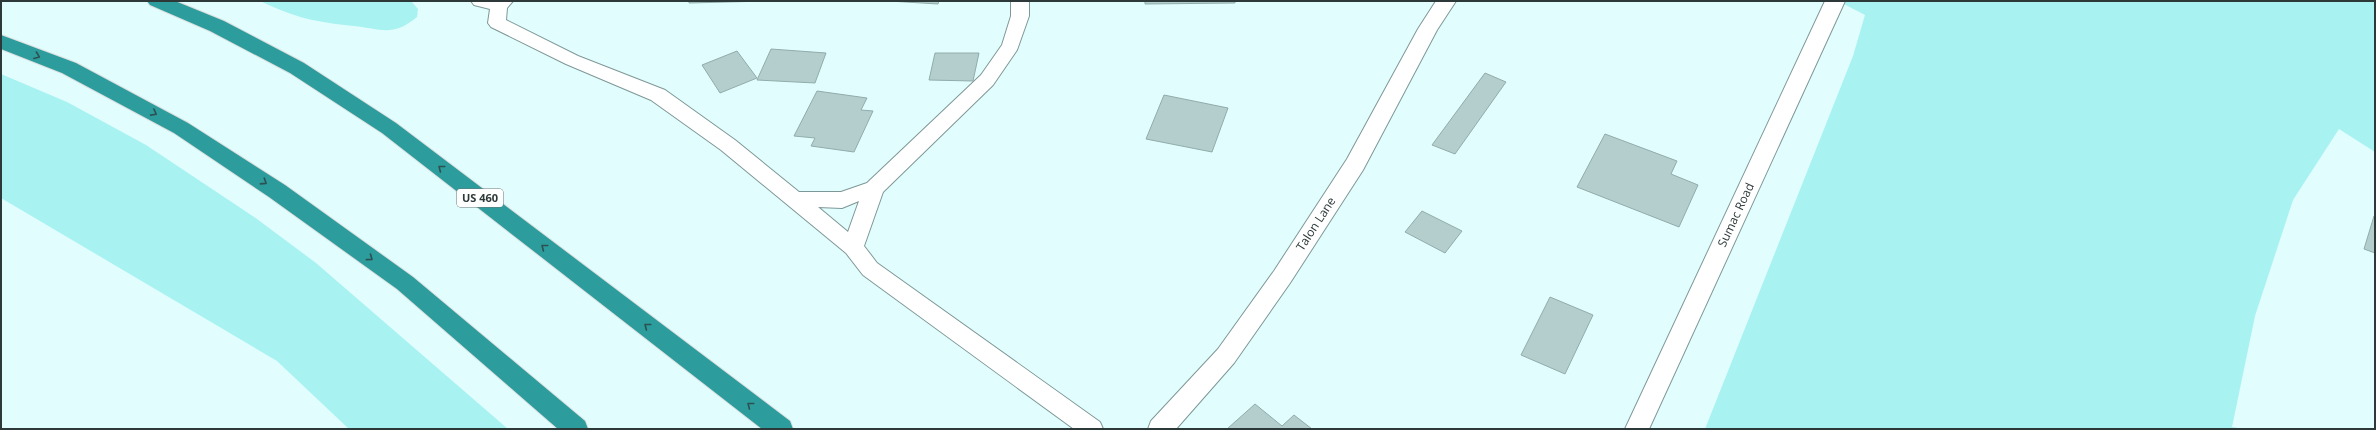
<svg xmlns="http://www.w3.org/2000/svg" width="2376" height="430" viewBox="0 0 2376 430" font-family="'Open Sans',sans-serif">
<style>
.green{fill:#a9f2f2}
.building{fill:#b3cecd;stroke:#91acab}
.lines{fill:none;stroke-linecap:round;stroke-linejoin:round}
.service-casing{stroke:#7e9897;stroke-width:2}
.minor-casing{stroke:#7e9897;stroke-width:2}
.motorway-casing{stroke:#dddfdf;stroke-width:2}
.service{fill:#fff;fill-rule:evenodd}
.minor{fill:#fff;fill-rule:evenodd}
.motorway{fill:#2d9c9d;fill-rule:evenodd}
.oneway{stroke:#2d5151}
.labels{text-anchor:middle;stroke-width:4;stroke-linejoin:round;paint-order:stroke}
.shield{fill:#fff;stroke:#6c7474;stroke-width:1}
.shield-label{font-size:11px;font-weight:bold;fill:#2d3838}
.street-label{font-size:12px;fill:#2d3838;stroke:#fff}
</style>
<rect width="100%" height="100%" fill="#e1fdfd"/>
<!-- green -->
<g class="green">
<path d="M260 1H411L418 9 417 17C393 37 381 29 354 26 315 22 296 18 260 1Z"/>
<polygon points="1838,1 2375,1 2375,152 2339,129 2293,200 2255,316 2232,427 2245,429 1705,429 1853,56 1865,15"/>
<polygon points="1,74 67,102 146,145 257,219 316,263 508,429 349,429 277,361 1,198"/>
</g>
<!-- building -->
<g class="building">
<polygon points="689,1 766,1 689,3"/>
<polygon points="889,1 939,1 938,4"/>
<polygon points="1145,1 1235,1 1235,3 1145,4"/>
<polygon points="771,49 826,53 815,83 757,80"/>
<polygon points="737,51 757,78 720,93 702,65"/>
<polygon points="935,53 979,53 973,81 929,80"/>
<polygon points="1485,73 1506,82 1455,154 1432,145"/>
<polygon points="817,91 867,98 861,110 873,111 854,152 811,146 815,138 794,136"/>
<polygon points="1164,95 1228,108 1212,152 1146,139"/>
<polygon points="1605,134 1677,161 1671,174 1698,185 1679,227 1577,187"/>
<polygon points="1422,211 1462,231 1445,253 1405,232"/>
<polygon points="2374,216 2375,216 2375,253 2364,249"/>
<polygon points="1550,297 1593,315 1565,374 1521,355"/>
<polygon points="1255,404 1282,426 1294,415 1312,429 1227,429"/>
</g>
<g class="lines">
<defs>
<path id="service" d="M471 1H513L507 8 506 20 578 56 665 90 735 140 799 192H841L867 183 981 75 1002 45 1011 16V1H1029V16L1017 50 993 85 883 192 864 246 877 263 1100 422 1103 429H1074L863 275 846 253 721 150 651 100 566 64 491 27 488 23 490 9 474 5ZM859 201 848 232 818 207 842 208Z"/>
<g id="minor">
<polygon points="1436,1 1456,1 1437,30 1363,170 1290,283 1234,363 1176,429 1148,429 1151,421 1218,349 1274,271 1347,159 1418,29"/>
<polygon points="1825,1 1845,1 1649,429 1625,429"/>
</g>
<g id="motorway">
<polygon points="147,1 175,1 224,21 304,63 396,123 790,421 793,429 762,429 382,133 290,73 210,31 150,5"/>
<polygon points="1,35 76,63 188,123 285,185 413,277 585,421 588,429 558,429 397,289 269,197 174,133 62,73 1,49"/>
</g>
</defs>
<!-- service casing -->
<use href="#service" class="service-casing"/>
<!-- minor casing -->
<use href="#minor" class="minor-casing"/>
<!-- motorway casing -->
<use href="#motorway" class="motorway-casing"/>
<!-- service -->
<use href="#service" class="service"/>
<!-- minor -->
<use href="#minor" class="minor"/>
<!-- motorway -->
<use href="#motorway" class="motorway"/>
</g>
<!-- one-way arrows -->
<defs><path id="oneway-chevron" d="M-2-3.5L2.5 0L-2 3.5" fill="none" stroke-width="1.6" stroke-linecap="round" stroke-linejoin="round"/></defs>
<g class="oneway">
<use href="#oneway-chevron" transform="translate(37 56) rotate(21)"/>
<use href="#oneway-chevron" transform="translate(154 113) rotate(28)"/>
<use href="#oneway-chevron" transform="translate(441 168) rotate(-142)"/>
<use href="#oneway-chevron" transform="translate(264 182) rotate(33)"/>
<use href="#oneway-chevron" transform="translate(544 247) rotate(-142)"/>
<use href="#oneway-chevron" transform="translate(370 258) rotate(36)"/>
<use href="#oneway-chevron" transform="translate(647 326) rotate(-142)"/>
<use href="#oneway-chevron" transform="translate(750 405) rotate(-142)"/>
</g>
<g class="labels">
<!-- shield labels -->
<rect class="shield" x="457" y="189" width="46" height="18" rx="3"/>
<g class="shield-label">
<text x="480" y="202">US 460</text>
</g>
<!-- street labels -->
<g class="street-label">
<text transform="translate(1736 215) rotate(-65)" y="4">Sumac Road</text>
<text transform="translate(1316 224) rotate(-57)" y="4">Talon Lane</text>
</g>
</g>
<!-- border -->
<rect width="2376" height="430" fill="none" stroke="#2d3838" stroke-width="4"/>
</svg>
